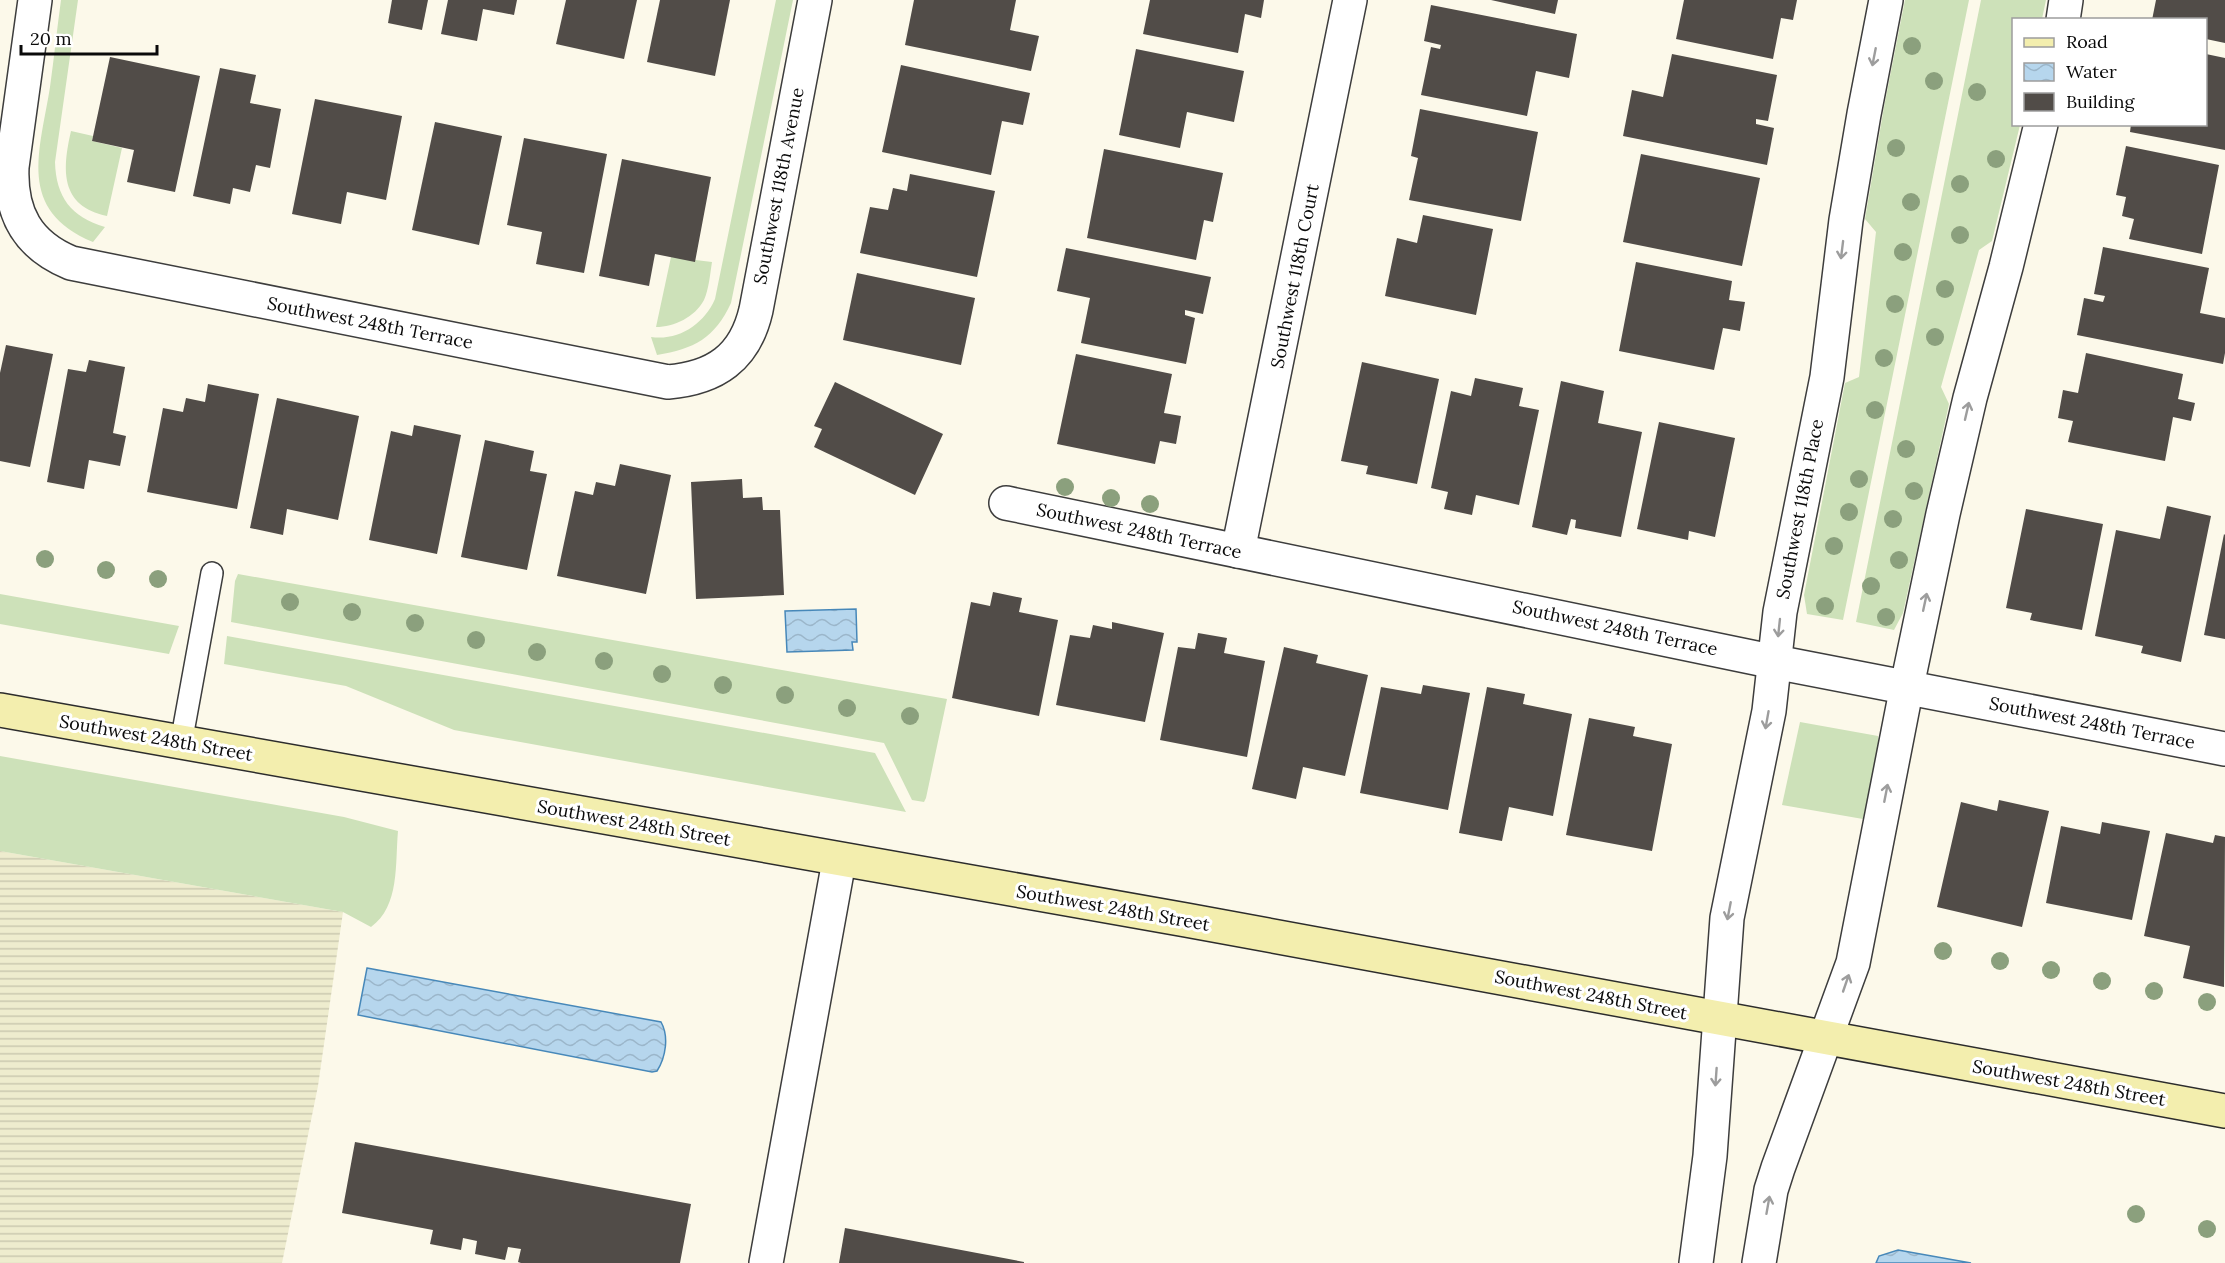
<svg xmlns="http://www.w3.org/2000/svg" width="2225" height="1263" viewBox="0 0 2225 1263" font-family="Lora,serif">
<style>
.farmland{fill:url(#farmland-rules)}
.grass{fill:#cde1b9}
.water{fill:url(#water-waves);stroke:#4788b9;stroke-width:1.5}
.building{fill:#514c48}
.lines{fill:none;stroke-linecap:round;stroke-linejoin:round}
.lane-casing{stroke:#3d3d3d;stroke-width:24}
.street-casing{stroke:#3d3d3d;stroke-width:36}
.secondary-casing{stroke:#2c2c2c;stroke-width:36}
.lane{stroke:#fff;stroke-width:21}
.street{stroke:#fff;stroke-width:33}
.secondary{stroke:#f3eeae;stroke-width:33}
.tree{fill:#8ba07d}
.oneway{stroke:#9d9d9d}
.labels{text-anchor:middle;stroke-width:6;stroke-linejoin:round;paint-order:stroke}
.street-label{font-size:18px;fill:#0a0a0a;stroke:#fff}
</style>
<defs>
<pattern id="farmland-rules" width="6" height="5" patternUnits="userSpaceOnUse" patternTransform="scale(1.5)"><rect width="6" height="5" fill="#eeecce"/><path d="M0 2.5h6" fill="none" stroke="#cbc9b0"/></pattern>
<pattern id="water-waves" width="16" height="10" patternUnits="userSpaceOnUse" patternTransform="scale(1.5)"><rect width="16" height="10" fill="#b6d6ed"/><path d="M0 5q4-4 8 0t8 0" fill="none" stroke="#9bb6ca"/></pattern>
</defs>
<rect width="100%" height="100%" fill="#fcf9ea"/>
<!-- farmland -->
<polygon class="farmland" points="0,851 343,912 318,1086 282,1263 0,1263"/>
<!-- grass -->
<g class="grass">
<path d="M61 0H78L55 162C56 197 71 217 105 227L93 242C16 210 40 151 50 87 54 58 57 29 61 0Z"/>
<path d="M776 0H793L731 303C715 338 694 349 657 355L651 337C679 341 704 324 715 299Z"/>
<polygon points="1905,0 1969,0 1843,620 1807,614 1804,595 1845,383 1859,377 1876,232 1865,219 1884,107"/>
<polygon points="1981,0 2046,0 2042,19 2014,20 2014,124 2020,125 1992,241 1979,250 1941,387 1949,404 1903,613 1894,630 1856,622"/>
<path d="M71 131 93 136 92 141 122 148 107 216C60 206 62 170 71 131Z"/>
<path d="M671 257 712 262C710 274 709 289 704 300 695 317 674 327 656 327Z"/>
<polygon points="238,574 947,699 926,798 924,802 912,800 884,743 231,622 235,581"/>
<polygon points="0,594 179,626 169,654 0,624"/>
<polygon points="227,636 875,753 906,812 454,730 346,686 224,664"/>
<polygon points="1800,722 1878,736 1879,747 1863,819 1782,805"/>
<path d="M0 756 344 817 398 831C395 864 400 906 371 927L343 912 0 851Z"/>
</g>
<!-- water -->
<g class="water">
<polygon points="856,609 857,642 852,642 853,650 787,652 785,611"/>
<path d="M367 968 661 1022C669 1036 666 1057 657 1071L652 1072 358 1015Z"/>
<polygon points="1898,1250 1971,1263 1876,1263 1879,1256"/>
</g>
<!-- building -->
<g class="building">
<polygon points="392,0 428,0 422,30 388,23"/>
<polygon points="448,0 517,0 514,15 483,9 477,41 441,34"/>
<polygon points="566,0 637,0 624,59 556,44"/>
<polygon points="660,0 730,0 715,76 647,62"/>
<polygon points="914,0 1016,0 1010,30 1039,36 1031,71 905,45"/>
<polygon points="1150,0 1264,0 1261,18 1245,14 1238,53 1143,34"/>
<polygon points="1491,0 1558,0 1555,14"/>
<polygon points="1684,0 1797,0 1793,20 1781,18 1773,59 1676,39"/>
<polygon points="2156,0 2225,0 2225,43 2206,39 2206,20 2152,20"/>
<polygon points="1431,5 1577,34 1569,78 1536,71 1527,116 1421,95 1431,47 1440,49 1441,45 1424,41"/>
<polygon points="1136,49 1244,71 1234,122 1187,112 1180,148 1119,135"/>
<polygon points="1672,54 1777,75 1768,121 1756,119 1756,124 1774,128 1767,165 1623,136 1632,90 1663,97"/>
<polygon points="2206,54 2225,58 2225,150 2130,132 2131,124 2206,124"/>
<polygon points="110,57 200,76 175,192 127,182 134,150 92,141"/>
<polygon points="901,65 1030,93 1023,125 1002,121 991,175 882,152"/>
<polygon points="220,68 256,75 250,103 281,109 270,168 256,165 250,192 233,188 230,204 193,196"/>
<polygon points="315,99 402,116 386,200 347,192 341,224 292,214"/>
<polygon points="1420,109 1538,132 1521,221 1409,200 1418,158 1411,156"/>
<polygon points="435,122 502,136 479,245 412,230"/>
<polygon points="524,138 607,154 584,273 536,264 542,232 507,225"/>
<polygon points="2126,146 2219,165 2202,254 2129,239 2134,219 2122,216 2126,197 2116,195"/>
<polygon points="1104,149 1223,173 1213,222 1204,220 1196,260 1087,238"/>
<polygon points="1641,154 1760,178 1742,266 1623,242"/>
<polygon points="622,159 711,177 695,262 655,254 649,286 599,276"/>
<polygon points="910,174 995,191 977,277 860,253 870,207 888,210 893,188 907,191"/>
<polygon points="1423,215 1493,229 1476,315 1385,296 1397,238 1417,243"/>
<polygon points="2103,247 2209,268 2200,313 2225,318 2225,353 2223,364 2077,335 2084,298 2103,302 2105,296 2094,294"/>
<polygon points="1066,248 1211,277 1203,314 1185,310 1185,315 1195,318 1186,364 1081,343 1090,298 1057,291"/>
<polygon points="1636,262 1732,281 1729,300 1745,302 1740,331 1723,328 1714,370 1619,351"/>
<polygon points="857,273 975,298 961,365 843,340"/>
<polygon points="6,345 53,354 30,467 0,461 0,373"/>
<polygon points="2086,353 2183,374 2178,399 2195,403 2191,421 2173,417 2165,461 2068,442 2073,421 2058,418 2063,390 2078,393"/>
<polygon points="1076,354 1172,374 1164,413 1181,416 1176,444 1160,441 1155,464 1057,444"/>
<polygon points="89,360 125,367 113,433 126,436 120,466 89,460 84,489 47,482 68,369 86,372"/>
<polygon points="1362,362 1439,379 1417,484 1366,474 1368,466 1341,461"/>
<polygon points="1475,378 1523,388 1519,406 1539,410 1519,505 1476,495 1472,515 1444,509 1448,492 1431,488 1451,391 1471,396"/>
<polygon points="1561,381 1604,391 1598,423 1642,432 1621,537 1575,528 1576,520 1571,519 1567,535 1532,527"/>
<polygon points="835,382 943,434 915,495 814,447 822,429 814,426"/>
<polygon points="208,384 259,394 237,509 147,492 163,408 183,412 186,398 205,402"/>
<polygon points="277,398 359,416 338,520 287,509 283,535 250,528"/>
<polygon points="1659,422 1735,438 1715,537 1689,531 1688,540 1637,529"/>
<polygon points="414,425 461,435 437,554 369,540 391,431 412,436"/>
<polygon points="485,440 534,451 530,471 547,474 527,570 461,557"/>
<polygon points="620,464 671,475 646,594 557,576 575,491 593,495 596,482 615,486"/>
<polygon points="742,479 743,498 762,497 763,510 780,510 784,595 696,599 691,482"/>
<polygon points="2167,506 2211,516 2181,662 2141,653 2143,646 2095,636 2116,530 2160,539"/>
<polygon points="2026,509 2103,524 2082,630 2030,620 2032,613 2006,608"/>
<polygon points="2224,534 2225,535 2225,639 2204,635"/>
<polygon points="993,592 1022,598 1019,612 1058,620 1039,716 952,698 971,602 990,606"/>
<polygon points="1112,622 1164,633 1145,722 1056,705 1070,635 1090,638 1093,625 1112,629"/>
<polygon points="1198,633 1227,638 1224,653 1265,661 1247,757 1160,740 1178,647 1195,649"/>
<polygon points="1284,647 1318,655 1316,663 1368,675 1345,776 1303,767 1296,799 1252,789"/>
<polygon points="1423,685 1470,693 1448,810 1360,793 1381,687 1421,694"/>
<polygon points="1487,687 1525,694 1523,704 1572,714 1553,816 1509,807 1502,841 1459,833"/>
<polygon points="1589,718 1635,727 1633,736 1672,744 1652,851 1566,835"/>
<polygon points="1999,800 2049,811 2022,927 1937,907 1961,802 1997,811"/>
<polygon points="2102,822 2150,831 2132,920 2046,903 2061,826 2100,834"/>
<polygon points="2166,833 2213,843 2215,835 2225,837 2224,987 2183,978 2190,946 2144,936"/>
<polygon points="355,1142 691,1204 680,1263 521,1263 518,1262 521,1249 508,1247 505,1260 475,1254 477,1241 463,1238 461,1250 430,1244 433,1230 342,1213"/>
<polygon points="845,1228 1024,1262 1024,1263 839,1263"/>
</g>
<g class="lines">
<defs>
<polyline id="lane" points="181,743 212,573"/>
<g id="street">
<path d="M35 0 12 167C10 213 27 245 71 263L668 382C715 378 745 358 756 310L815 0"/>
<polyline points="2063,20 2066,0"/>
<polyline points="1006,503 1775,662 2225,749"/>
<polyline points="1238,551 1350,0"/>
<polyline points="766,1263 839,861"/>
<polyline points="1696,1263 1710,1156 1727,918 1769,711 1780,612 1827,377 1846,220 1864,114 1886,0"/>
<polyline points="1759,1263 1771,1190 1778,1168 1853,963 1907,686 1943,514 1970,398 2006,267 2041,124"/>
</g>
<path id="secondary" d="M0 710C395 783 791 849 1186 920 1532 982 1878 1048 2225 1111"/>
</defs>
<!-- lane casing -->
<use href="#lane" class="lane-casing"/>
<!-- street casing -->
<use href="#street" class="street-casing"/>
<!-- secondary casing -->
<use href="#secondary" class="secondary-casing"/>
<!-- lane -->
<use href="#lane" class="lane"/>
<!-- street -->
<use href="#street" class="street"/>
<!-- secondary -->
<use href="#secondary" class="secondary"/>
</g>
<!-- trees -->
<g class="tree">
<circle cx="1912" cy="46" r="9"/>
<circle cx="1934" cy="81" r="9"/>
<circle cx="1977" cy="92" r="9"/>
<circle cx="1896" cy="148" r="9"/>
<circle cx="1996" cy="159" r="9"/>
<circle cx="1960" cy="184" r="9"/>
<circle cx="1911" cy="202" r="9"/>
<circle cx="1960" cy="235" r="9"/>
<circle cx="1903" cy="252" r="9"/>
<circle cx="1945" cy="289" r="9"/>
<circle cx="1895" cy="304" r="9"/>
<circle cx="1935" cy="337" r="9"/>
<circle cx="1884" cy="358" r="9"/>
<circle cx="1875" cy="410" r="9"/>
<circle cx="1906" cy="449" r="9"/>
<circle cx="1859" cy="479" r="9"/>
<circle cx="1065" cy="487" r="9"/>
<circle cx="1914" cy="491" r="9"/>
<circle cx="1111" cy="498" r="9"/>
<circle cx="1150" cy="504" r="9"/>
<circle cx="1849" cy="512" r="9"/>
<circle cx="1893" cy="519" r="9"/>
<circle cx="1834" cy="546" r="9"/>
<circle cx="45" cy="559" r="9"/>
<circle cx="1899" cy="560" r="9"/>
<circle cx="106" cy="570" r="9"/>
<circle cx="158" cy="579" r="9"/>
<circle cx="1871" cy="586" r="9"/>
<circle cx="290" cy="602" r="9"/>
<circle cx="1825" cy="606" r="9"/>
<circle cx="352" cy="612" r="9"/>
<circle cx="1886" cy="617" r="9"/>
<circle cx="415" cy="623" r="9"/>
<circle cx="476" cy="640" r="9"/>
<circle cx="537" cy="652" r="9"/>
<circle cx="604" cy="661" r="9"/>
<circle cx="662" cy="674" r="9"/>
<circle cx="723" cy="685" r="9"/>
<circle cx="785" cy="695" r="9"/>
<circle cx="847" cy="708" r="9"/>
<circle cx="910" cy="716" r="9"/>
<circle cx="1943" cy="951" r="9"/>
<circle cx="2000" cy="961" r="9"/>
<circle cx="2051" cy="970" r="9"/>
<circle cx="2102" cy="981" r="9"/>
<circle cx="2154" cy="991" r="9"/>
<circle cx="2207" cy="1002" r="9"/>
<circle cx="2136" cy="1214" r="9"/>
<circle cx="2207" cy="1229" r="9"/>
</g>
<!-- one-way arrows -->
<defs><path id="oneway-shaft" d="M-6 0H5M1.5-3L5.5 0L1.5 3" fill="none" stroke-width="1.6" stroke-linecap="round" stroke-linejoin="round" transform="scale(1.5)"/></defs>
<g class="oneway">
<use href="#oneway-shaft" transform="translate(1874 57) rotate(101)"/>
<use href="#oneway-shaft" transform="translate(1842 250) rotate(97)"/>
<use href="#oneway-shaft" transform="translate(1967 411) rotate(-77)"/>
<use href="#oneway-shaft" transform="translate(1925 602) rotate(-78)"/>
<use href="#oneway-shaft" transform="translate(1779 628) rotate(96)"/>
<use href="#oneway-shaft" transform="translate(1767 720) rotate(100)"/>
<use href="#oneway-shaft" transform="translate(1886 793) rotate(-79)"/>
<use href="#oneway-shaft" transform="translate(1729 911) rotate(101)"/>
<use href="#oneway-shaft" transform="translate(1846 983) rotate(-71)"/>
<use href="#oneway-shaft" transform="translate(1716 1077) rotate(94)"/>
<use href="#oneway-shaft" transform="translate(1768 1205) rotate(-80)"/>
</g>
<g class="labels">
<!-- street labels -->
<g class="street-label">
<text transform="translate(779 186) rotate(-79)" y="6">Southwest 118th Avenue</text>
<text transform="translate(1295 276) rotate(-79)" y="6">Southwest 118th Court</text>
<text transform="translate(370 323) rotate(11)" y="6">Southwest 248th Terrace</text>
<text transform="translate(1800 509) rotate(-79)" y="6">Southwest 118th Place</text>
<text transform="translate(1139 531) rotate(12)" y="6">Southwest 248th Terrace</text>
<text transform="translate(1615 628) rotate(12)" y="6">Southwest 248th Terrace</text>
<text transform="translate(2092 723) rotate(11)" y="6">Southwest 248th Terrace</text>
<text transform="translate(156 738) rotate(10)" y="6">Southwest 248th Street</text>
<text transform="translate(634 823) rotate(10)" y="6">Southwest 248th Street</text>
<text transform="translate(1113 908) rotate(10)" y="6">Southwest 248th Street</text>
<text transform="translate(1591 995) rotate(11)" y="6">Southwest 248th Street</text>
<text transform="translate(2069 1083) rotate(10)" y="6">Southwest 248th Street</text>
</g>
</g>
<!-- legend -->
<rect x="2012" y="18" width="195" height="108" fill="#ffffff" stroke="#9d9d9d" stroke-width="1.5"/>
<rect x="2024" y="38" width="30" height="9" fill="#f3eeae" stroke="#9d9d9d" stroke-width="1.5"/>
<text x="2066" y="48" font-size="18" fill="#0a0a0a">Road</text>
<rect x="2024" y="63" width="30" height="18" fill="url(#water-waves)" stroke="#9d9d9d" stroke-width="1.5"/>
<text x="2066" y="78" font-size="18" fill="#0a0a0a">Water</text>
<rect x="2024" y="93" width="30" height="18" fill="#514c48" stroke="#9d9d9d" stroke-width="1.5"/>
<text x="2066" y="108" font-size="18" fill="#0a0a0a">Building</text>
<!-- scale -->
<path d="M21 45v9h136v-9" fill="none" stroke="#0a0a0a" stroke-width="3"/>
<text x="30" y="45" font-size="18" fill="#0a0a0a" stroke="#ffffff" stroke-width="4.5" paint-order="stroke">20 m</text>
</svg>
